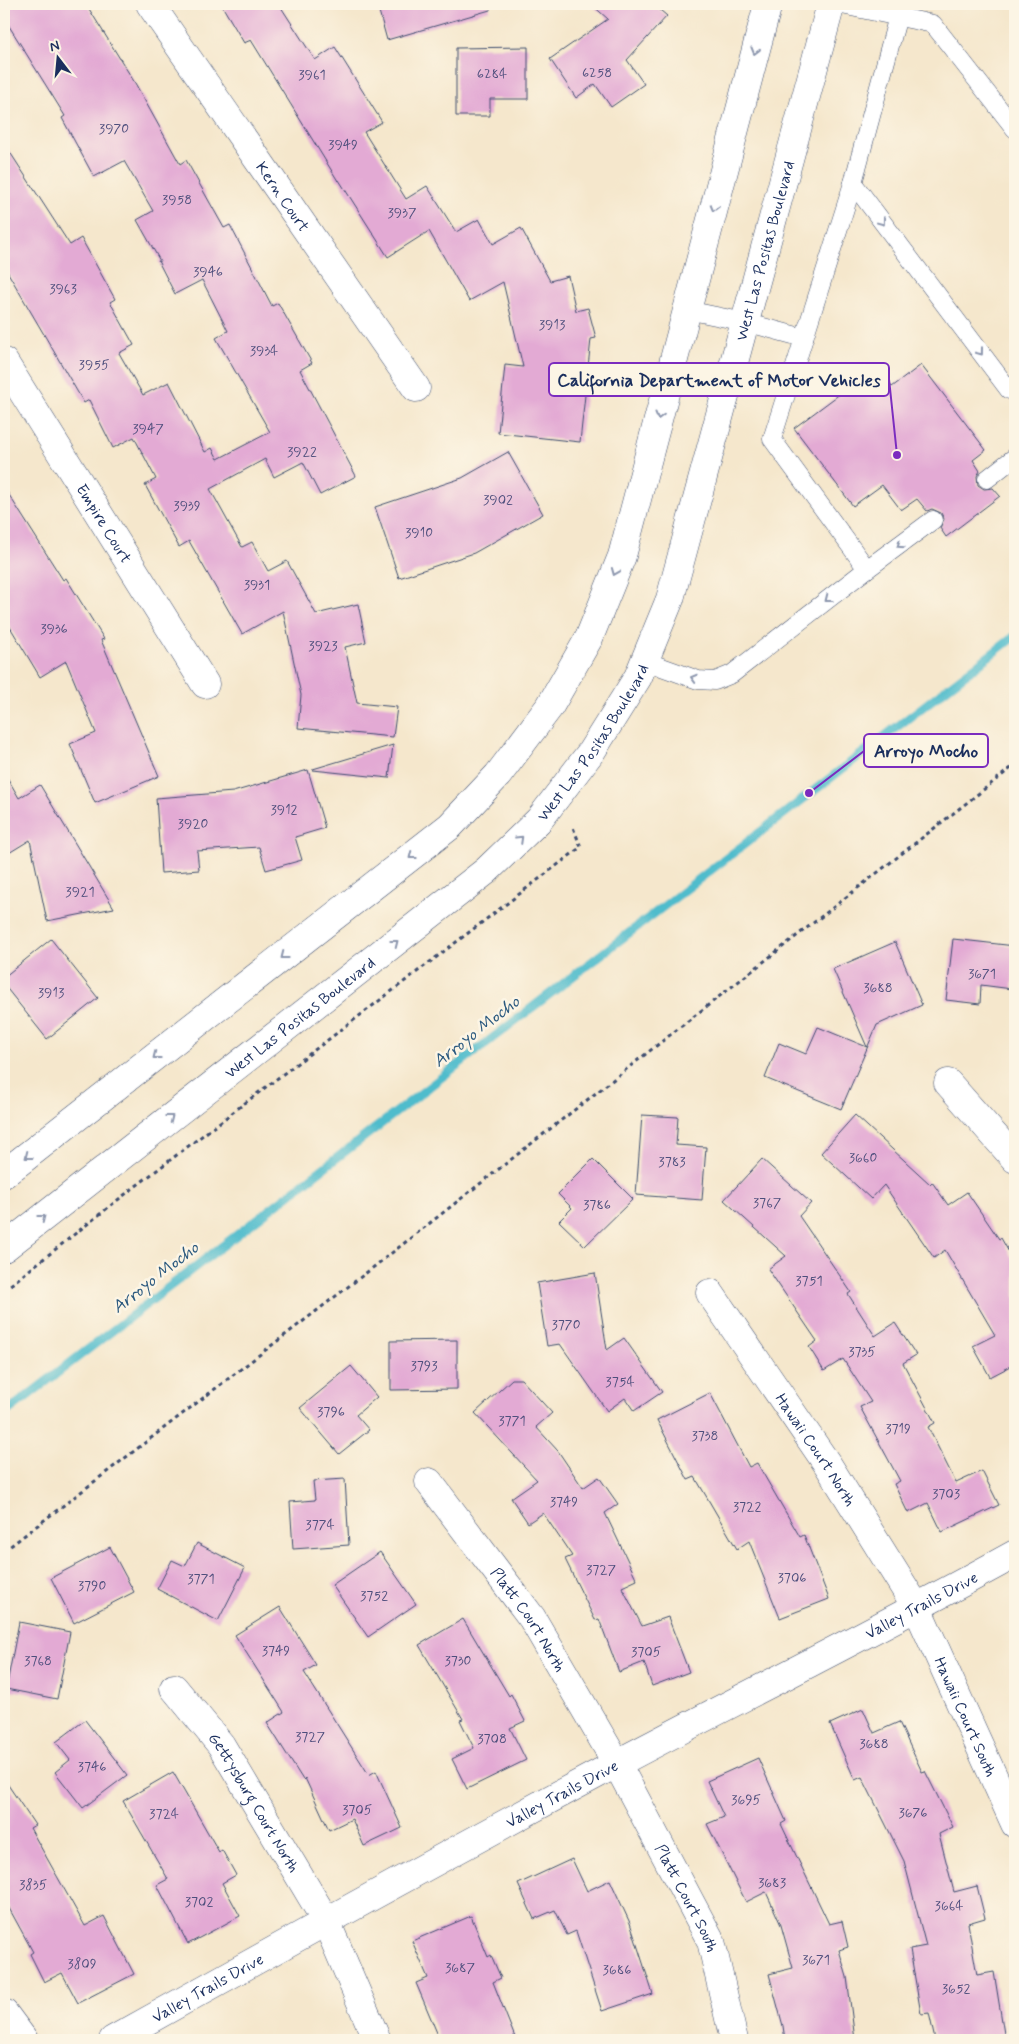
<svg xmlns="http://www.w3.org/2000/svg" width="1019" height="2044" viewBox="0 0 1019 2044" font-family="Mynerve,sans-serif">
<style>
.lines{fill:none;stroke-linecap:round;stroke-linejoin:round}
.stream{stroke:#50bccc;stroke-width:9}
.building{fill:#e3aad4}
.lane-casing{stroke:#3c4b6e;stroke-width:19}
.street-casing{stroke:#3c4b6e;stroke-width:29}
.secondary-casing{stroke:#3c4b6e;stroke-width:29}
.path{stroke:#3c4b6e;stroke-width:3;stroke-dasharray:4 4;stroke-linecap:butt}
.lane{stroke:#fff;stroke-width:18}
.street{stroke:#fff;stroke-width:28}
.secondary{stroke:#fff;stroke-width:28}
.oneway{stroke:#8d97ae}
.labels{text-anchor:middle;stroke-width:5;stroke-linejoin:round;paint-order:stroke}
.number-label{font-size:14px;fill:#4d4e7c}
.street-label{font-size:16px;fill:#1b2f5e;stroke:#fcf5e5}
.water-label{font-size:18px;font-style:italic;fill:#2b597f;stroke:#fcf5e5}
.leader{fill:none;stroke:#7b2cbf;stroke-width:2}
.callout-dot{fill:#7b2cbf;stroke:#fcf5e5;stroke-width:2}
.callout{fill:#fcf5e5;stroke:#7b2cbf;stroke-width:2}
.callout-label{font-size:18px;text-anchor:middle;font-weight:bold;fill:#1b2f5e}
</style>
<rect width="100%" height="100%" fill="#fcf5e5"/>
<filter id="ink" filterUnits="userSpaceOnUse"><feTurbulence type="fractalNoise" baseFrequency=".02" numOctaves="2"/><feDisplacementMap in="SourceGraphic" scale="10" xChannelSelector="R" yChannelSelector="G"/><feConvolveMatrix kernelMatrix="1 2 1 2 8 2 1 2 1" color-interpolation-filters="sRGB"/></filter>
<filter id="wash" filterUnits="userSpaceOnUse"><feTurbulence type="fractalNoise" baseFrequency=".0096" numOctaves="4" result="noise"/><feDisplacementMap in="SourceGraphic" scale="20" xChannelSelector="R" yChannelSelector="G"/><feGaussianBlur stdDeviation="1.12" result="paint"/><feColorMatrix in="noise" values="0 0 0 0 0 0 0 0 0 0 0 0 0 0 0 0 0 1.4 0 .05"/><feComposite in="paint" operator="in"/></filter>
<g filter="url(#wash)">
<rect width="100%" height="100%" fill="#f5e7cc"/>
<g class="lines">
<!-- stream -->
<polyline class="stream" points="4,1414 1015,636"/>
</g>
<g id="blocks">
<!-- building -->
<g class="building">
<polygon points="4,4 86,4 135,83 180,164 186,160 224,228 230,225 272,306 278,303 312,363 300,370 356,476 320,495 303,462 274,477 265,459 210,489 242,547 252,542 268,571 287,561 316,614 358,604 366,642 345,647 357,703 397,707 393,737 298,728 301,695 283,611 242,634 189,541 179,547 145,485 156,479 134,437 113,448 89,400 84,403 4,266 4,143 70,245 81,238 115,299 110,302 134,345 119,353 143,395 169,382 205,452 212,448 218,459 270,432 216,338 228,331 202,280 175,294 158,261 160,261 137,220 153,211 124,161 94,177 62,118 65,116 4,18"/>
<polygon points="221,4 279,4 315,60 335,47 382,122 364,132 406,199 427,186 456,232 479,219 493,244 521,228 550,281 568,276 576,311 588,308 596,338 591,339 580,442 498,433 505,365 523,367 503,282 469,301 429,231 388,257 339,180 338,181 251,40 244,43"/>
<polygon points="377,4 489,4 490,10 387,40"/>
<polygon points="591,4 653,4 667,16 627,60 644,84 611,107 595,84 576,98 550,59 608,19"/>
<polygon points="528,47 528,99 490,99 490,116 456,116 456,48"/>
<polygon points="921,365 986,450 973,460 980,471 977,476 978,485 984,489 993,488 1000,496 946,537 940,528 944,519 941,513 932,509 927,511 917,499 901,510 882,485 853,506 794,428 876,367 892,387"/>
<polygon points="508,452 543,514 474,553 399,578 375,507 462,478"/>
<polygon points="4,487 63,580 66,578 104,639 101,640 159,776 95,803 70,744 96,733 66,661 40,677 4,617"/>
<polygon points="393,745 389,778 313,770 313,769"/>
<polygon points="308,770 325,828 295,837 302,860 266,870 259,847 197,851 199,870 161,873 156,798 233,792"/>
<polygon points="4,772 19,798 40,785 114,908 47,921 30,840 4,856"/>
<polygon points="51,939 98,998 47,1039 4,985 4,977"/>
<polygon points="953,939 1015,946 1012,989 981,985 980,1004 946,1000"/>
<polygon points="895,942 922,1005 877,1025 841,1109 765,1078 779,1043 806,1054 818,1027 867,1047 833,969"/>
<polygon points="642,1115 678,1117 676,1145 706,1147 702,1200 636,1195"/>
<polygon points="855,1115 930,1184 932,1182 948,1205 967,1192 999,1239 1001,1238 1015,1263 1015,1369 1013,1365 990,1377 973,1346 995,1335 945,1250 934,1258 884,1185 871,1199 821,1153"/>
<polygon points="593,1159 633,1199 585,1246 559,1221 572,1208 558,1194"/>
<polygon points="762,1159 811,1203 799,1216 851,1292 848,1294 875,1336 895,1323 916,1355 903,1363 935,1423 928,1427 956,1483 982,1471 999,1505 942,1532 928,1503 908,1513 894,1484 900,1481 860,1407 871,1402 843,1359 824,1371 809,1347 817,1341 768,1269 786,1256 724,1200"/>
<polygon points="595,1273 607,1350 624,1338 662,1392 634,1411 625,1398 607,1411 560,1344 547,1346 537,1283"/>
<polygon points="457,1340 457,1389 391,1390 391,1341"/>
<polygon points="351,1366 377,1397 356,1415 369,1430 339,1454 300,1408"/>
<polygon points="512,1379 521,1379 552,1413 536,1427 558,1451 583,1488 599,1477 618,1504 605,1513 637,1580 622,1587 642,1626 668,1617 689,1672 652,1686 644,1662 619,1672 599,1619 595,1620 565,1559 572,1556 543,1513 528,1523 511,1498 537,1480 475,1413"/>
<polygon points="710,1393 749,1467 757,1463 800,1537 804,1535 829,1599 780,1618 749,1541 737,1549 695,1477 688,1480 657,1420"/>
<polygon points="345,1479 349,1545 293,1549 290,1502 315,1500 313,1481"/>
<polygon points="197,1543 245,1568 218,1621 157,1589 172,1560 185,1566"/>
<polygon points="110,1547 134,1592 74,1623 51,1578"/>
<polygon points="380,1552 416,1604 368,1637 332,1585"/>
<polygon points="280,1607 316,1665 304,1672 369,1775 376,1771 402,1828 364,1846 352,1819 329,1830 305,1778 303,1780 267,1723 284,1712 235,1635"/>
<polygon points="463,1619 509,1696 511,1694 525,1721 510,1728 526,1760 467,1789 452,1759 474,1748 460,1720 463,1719 419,1645"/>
<polygon points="19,1622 70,1632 57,1699 6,1689"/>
<polygon points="863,1709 874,1733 899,1722 922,1772 925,1771 953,1827 939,1834 954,1892 977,1886 985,1918 968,1923 977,1975 994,1972 1005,2040 935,2040 929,2013 921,2014 910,1949 926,1946 904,1861 862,1777 855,1780 830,1724"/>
<polygon points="85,1720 127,1775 83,1808 55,1772 70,1760 56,1742"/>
<polygon points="758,1758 786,1821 781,1824 829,1924 842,1921 848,1947 839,1950 847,1977 855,2040 785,2040 783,2026 769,1974 793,1968 781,1925 766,1892 746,1902 707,1824 724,1817 707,1781"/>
<polygon points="173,1772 219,1852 222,1850 236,1875 222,1883 240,1916 188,1944 157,1885 168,1879 123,1801"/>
<polygon points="4,1779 35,1825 30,1828 85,1926 104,1916 134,1974 78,2003 62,1973 44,1982 30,1954 33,1952 4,1899"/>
<polygon points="572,1859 587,1891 610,1880 630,1923 653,1994 602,2011 576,1931 567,1935 555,1910 534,1919 518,1884"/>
<polygon points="471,1916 488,1957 491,1955 501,1978 493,1982 516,2040 440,2040 416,1983 428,1978 412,1941"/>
</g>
</g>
</g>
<g filter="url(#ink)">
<use href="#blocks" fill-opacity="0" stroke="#3c4b6e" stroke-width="1"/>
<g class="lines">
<defs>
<g id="lane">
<polyline points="837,4 933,24 1015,129"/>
<polyline points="853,183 1009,390 1015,386"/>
<polyline points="687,310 745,322 804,338 853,183 898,16"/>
<polyline points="804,338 772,439 867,569"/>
<polyline points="987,479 1015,457"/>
<polyline points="645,661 698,680 715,681 732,674 867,569 933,520"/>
</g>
<g id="street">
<path id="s1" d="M150 4 416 388"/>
<path id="s2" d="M4 362 205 684"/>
<polyline points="948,1083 1015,1159"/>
<path id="s3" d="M710 1293 828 1465 917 1608 1015 1824"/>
<path id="s4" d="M429 1482 532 1618 617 1764 711 1941 734 2040"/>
<path id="s5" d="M174 1688 221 1745 326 1921 377 2040"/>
<polyline points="4,2013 24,2040"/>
<path id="s6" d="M113 2040C279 1947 446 1855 614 1765 748 1694 883 1627 1015 1554"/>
</g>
<g id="secondary">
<polyline points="4,1174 450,826 498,775 550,706 589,638 622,556 768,4"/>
<path id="s7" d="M4 1248 486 871 539 820 591 752 638 677 670 599 831 4"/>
</g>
</defs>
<!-- lane casing -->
<use href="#lane" class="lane-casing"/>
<!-- street casing -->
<use href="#street" class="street-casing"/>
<!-- secondary casing -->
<use href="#secondary" class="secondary-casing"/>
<!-- path -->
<g class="path">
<polyline points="4,1290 119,1199 581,847 572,825"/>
<polyline points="4,1551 375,1266 1015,765"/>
</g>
<!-- lane -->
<use href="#lane" class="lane"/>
<!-- street -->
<use href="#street" class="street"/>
<!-- secondary -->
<use href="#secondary" class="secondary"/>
</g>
<!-- one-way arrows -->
<defs><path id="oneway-chevron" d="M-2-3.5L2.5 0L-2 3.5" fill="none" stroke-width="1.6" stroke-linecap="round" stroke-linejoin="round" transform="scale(1.25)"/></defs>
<g class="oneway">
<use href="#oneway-chevron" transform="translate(755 51) rotate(105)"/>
<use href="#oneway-chevron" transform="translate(714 208) rotate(105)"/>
<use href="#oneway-chevron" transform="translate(882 222) rotate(53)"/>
<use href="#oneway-chevron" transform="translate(980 352) rotate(53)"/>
<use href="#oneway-chevron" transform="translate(659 416) rotate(105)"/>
<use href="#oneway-chevron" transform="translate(900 545) rotate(145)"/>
<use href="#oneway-chevron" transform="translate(615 572) rotate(112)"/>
<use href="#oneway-chevron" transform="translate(828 599) rotate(142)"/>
<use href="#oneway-chevron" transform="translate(694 678) rotate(-164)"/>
<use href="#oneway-chevron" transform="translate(520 839) rotate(-44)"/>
<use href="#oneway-chevron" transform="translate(412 856) rotate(142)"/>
<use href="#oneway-chevron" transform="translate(395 943) rotate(-38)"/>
<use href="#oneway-chevron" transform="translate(284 956) rotate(142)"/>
<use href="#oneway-chevron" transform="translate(156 1056) rotate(142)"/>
<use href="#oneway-chevron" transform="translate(170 1118) rotate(-38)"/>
<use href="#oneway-chevron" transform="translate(28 1156) rotate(142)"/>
<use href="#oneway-chevron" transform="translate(42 1218) rotate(-38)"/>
</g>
</g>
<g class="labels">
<!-- number labels -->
<g class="number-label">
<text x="597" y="77">6258</text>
<text x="492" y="78">6284</text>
<text x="312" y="79">3961</text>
<text x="114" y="133">3970</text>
<text x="343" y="149">3949</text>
<text x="177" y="204">3958</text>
<text x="402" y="217">3937</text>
<text x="208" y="276">3946</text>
<text x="63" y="293">3963</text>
<text x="552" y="329">3913</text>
<text x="264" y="355">3934</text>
<text x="94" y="369">3955</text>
<text x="148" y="433">3947</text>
<text x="302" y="456">3922</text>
<text x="498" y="504">3902</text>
<text x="187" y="510">3939</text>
<text x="419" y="537">3910</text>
<text x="257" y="589">3931</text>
<text x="54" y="633">3936</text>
<text x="323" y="650">3923</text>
<text x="284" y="814">3912</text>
<text x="193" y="828">3920</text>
<text x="80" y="896">3921</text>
<text x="982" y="978">3671</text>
<text x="878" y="992">3688</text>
<text x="51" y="997">3913</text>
<text x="863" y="1162">3660</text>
<text x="672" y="1166">3783</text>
<text x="767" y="1207">3767</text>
<text x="597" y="1209">3786</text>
<text x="809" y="1285">3751</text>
<text x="566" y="1329">3770</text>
<text x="862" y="1356">3735</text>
<text x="424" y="1370">3793</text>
<text x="620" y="1386">3754</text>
<text x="331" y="1416">3796</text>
<text x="512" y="1425">3771</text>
<text x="898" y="1433">3719</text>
<text x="705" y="1440">3738</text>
<text x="946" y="1498">3703</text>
<text x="564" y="1506">3749</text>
<text x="747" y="1511">3722</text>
<text x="320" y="1529">3774</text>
<text x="601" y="1574">3727</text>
<text x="792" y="1582">3706</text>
<text x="201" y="1583">3771</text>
<text x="92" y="1590">3790</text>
<text x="374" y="1600">3752</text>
<text x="276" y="1655">3749</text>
<text x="646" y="1656">3705</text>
<text x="38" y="1665">3768</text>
<text x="458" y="1665">3730</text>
<text x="310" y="1741">3727</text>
<text x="492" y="1743">3708</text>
<text x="874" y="1748">3688</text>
<text x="92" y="1771">3746</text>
<text x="746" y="1804">3695</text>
<text x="357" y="1814">3705</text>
<text x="913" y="1817">3676</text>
<text x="164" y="1818">3724</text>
<text x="772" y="1887">3683</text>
<text x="33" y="1889">3835</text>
<text x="199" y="1906">3702</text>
<text x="949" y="1910">3664</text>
<text x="816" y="1964">3671</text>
<text x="82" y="1968">3809</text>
<text x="460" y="1972">3687</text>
<text x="617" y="1974">3686</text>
<text x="956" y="1993">3652</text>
</g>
<!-- street labels -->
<g class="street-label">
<text dy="6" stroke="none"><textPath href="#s1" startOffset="234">Kern Court</textPath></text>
<text dy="6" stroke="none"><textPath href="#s7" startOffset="1305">West Las Positas Boulevard</textPath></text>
<text dy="6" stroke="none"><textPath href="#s2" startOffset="190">Empire Court</textPath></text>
<text dy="6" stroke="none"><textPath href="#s7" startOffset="780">West Las Positas Boulevard</textPath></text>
<text dy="6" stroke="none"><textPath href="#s7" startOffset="375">West Las Positas Boulevard</textPath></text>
<text dy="6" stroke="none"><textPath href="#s3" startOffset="189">Hawaii Court North</textPath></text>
<text dy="6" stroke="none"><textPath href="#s6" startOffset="918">Valley Trails Drive</textPath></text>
<text dy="6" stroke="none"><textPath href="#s4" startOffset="170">Platt Court North</textPath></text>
<text dy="6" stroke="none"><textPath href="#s3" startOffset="496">Hawaii Court South</textPath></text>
<text dy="6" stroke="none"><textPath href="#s6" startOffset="512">Valley Trails Drive</textPath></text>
<text dy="6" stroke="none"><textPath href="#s5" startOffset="140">Gettysburg Court North</textPath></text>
<text dy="6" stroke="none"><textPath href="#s4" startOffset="491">Platt Court South</textPath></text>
<text dy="6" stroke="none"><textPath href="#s6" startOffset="108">Valley Trails Drive</textPath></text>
</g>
<!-- water labels -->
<g class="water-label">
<text transform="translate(476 1031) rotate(-38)" y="6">Arroyo Mocho</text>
<text transform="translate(155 1277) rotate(-38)" y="6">Arroyo Mocho</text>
</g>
</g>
<!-- callouts -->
<path class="leader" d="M897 455L889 379M809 793L864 751"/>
<g class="callout-dot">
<circle cx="897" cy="455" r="5"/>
<circle cx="809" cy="793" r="5"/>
</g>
<g class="callout">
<rect x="549" y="363" width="340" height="33" rx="5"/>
<rect x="864" y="734" width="124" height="33" rx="5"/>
</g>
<g class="callout-label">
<text x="719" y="386">California Department of Motor Vehicles</text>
<text x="926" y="757">Arroyo Mocho</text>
</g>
<!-- margin -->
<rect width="1019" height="2044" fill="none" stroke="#fcf5e5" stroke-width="20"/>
<!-- north arrow -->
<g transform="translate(58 58) rotate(344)" stroke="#fcf5e5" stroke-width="4" paint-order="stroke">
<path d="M0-4L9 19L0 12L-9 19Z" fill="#1b2f5e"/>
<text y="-8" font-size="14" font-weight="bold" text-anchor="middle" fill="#1b2f5e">N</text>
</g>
</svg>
